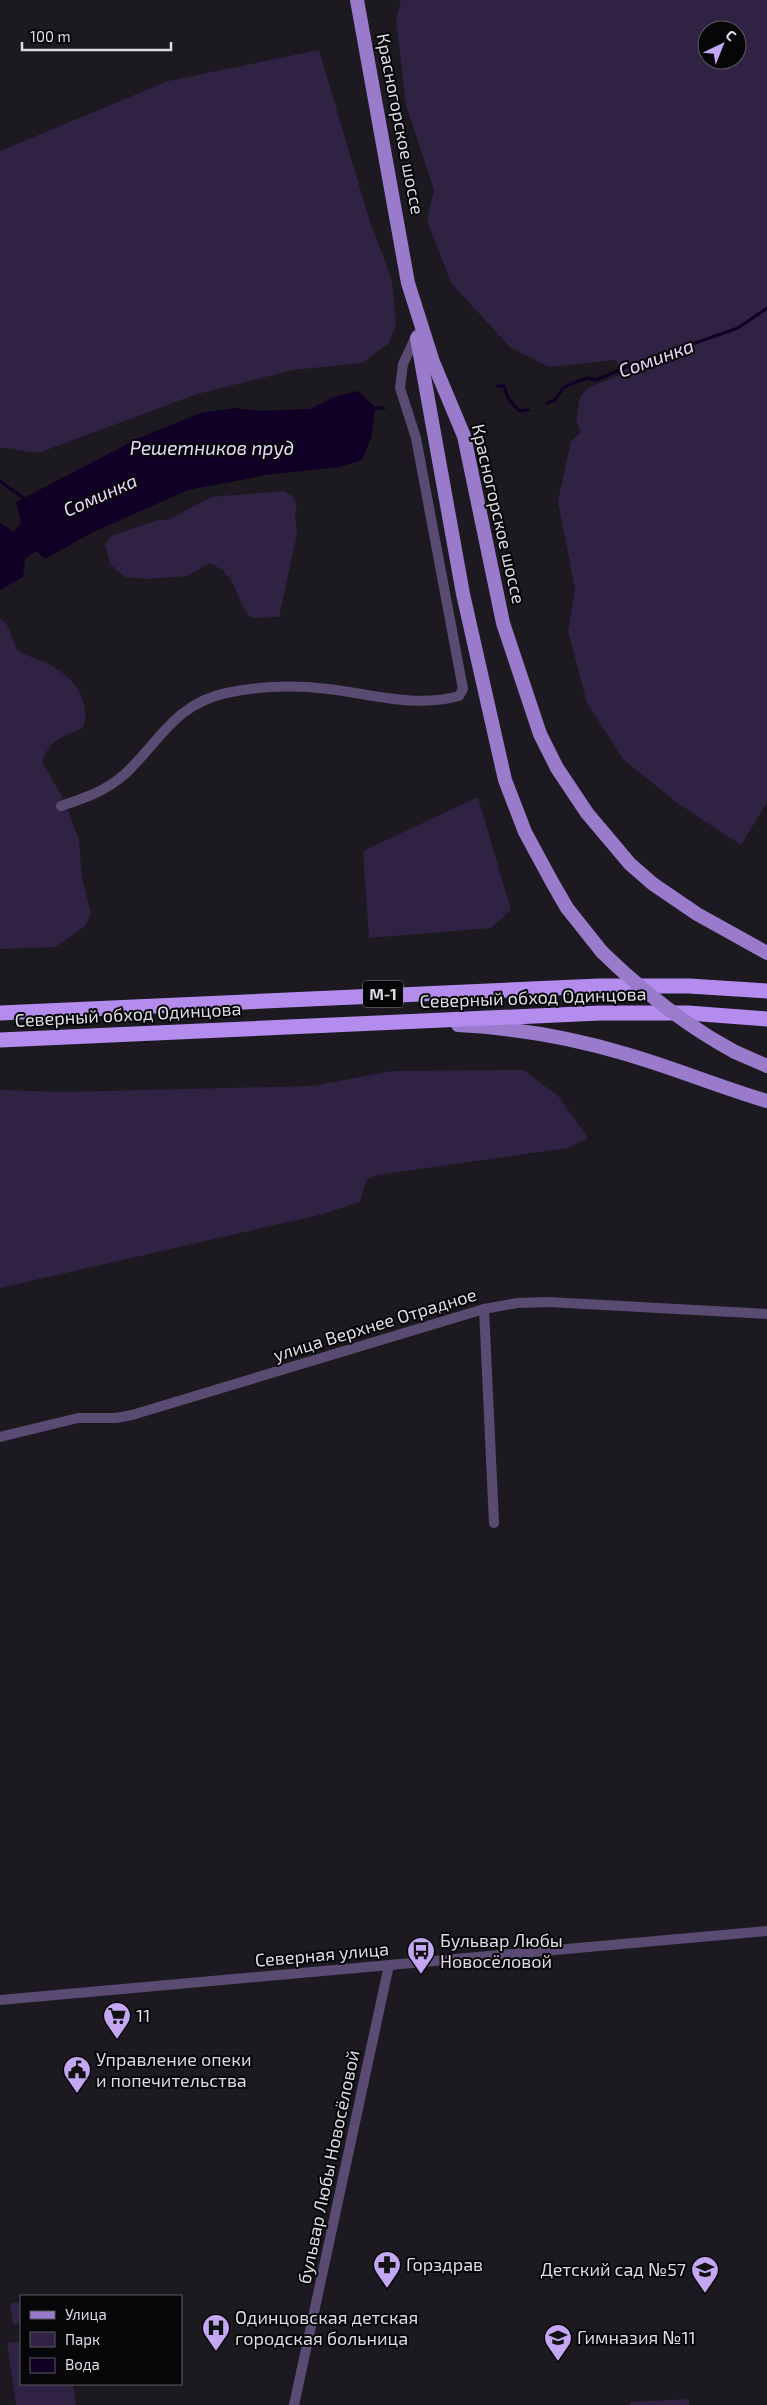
<svg xmlns="http://www.w3.org/2000/svg" width="767" height="2405" viewBox="0 0 767 2405" font-family="'Exo 2',sans-serif">
<style>
.green{fill:#2f2243;fill-rule:evenodd}
.water{fill:#110026}
.lines{fill:none;stroke-linecap:round;stroke-linejoin:round}
.stream{stroke:#110026;stroke-width:3}
.minor{stroke:#5a4b72;stroke-width:10}
.major{stroke:#9a7acb;stroke-width:14}
.highway{stroke:#b38cee;stroke-width:15}
.major-bridge{stroke:#9a7acb;stroke-width:14}
.labels{text-anchor:middle;stroke-width:4;stroke-linejoin:round;paint-order:stroke}
.shield{fill:#060508;stroke:#9d9ca1;stroke-width:1}
.shield-label{font-size:16px;font-weight:bold;fill:#dedde2}
.street-label{font-size:18px;fill:#dedde2;stroke:#060508}
.poi-label{font-size:18px;fill:#dedde2;stroke:#060508;text-anchor:start}
.water-label{font-size:19px;font-style:italic;fill:#e5dafa;stroke:#060508}
</style>
<rect width="100%" height="100%" fill="#1c1921"/>
<!-- green -->
<g class="green">
<path d="M401 0H767V802L741 845 676 802 623 759 587 703 568 631 575 590 558 501 571 441 581 432 576 421 580 397 589 387 620 375 616 360 549 367 510 347 451 283 427 220 434 190 406 105 396 21ZM707 30H737V60H707Z"/>
<path d="M319 50 369 219 392 280 396 325 389 343 362 363 293 370 197 394 41 452C27 454 15 447 0 448V151L168 81Z"/>
<path d="M284 491 292 496 297 504 295 514 297 534 279 617 252 618C232 599 242 578 210 563L187 576 147 579 125 577 110 564 105 544 111 536 158 520H168L211 497Z"/>
<path d="M0 618 7 625 17 650C26 655 33 658 42 661 69 672 93 698 83 728 62 737 50 739 42 762L63 798 79 840 82 878 91 914 85 926 55 947 0 949Z"/>
<polygon points="478,797 511,910 491,928 369,938 363,851"/>
<polygon points="524,1070 559,1097 588,1138 568,1148 377,1175 366,1180 360,1202 319,1215 0,1288 0,1090 64,1092 312,1086 392,1071"/>
<polygon points="21,2302 21,2323 13,2324 10,2303"/>
<polygon points="21,2341 21,2384 73,2384 76,2405 16,2405 7,2343"/>
<polygon points="689,2399 689,2405 630,2405 630,2402"/>
</g>
<!-- water -->
<polygon class="water" points="358,391 375,407 371,438 362,460 340,467 266,475 188,490 91,533 45,559 36,551 25,559 23,577 0,590 0,523 14,532 21,523 16,502 137,439 200,413 235,408 259,411 310,409 337,396"/>
<g class="lines">
<!-- stream -->
<g class="stream">
<polyline points="497,386 504,386 508,398 519,411 529,410"/>
<polyline points="547,403 555,400 563,388 576,382 587,378 596,380 624,368 738,328 767,308"/>
<polyline points="372,408 384,408"/>
<polyline points="0,481 26,500"/>
</g>
<!-- minor -->
<g class="minor">
<path d="M61 806C85 798 106 791 125 774 159 742 175 704 226 693 259 686 294 685 328 689 371 694 416 708 459 696L463 689 416 438 400 388 403 364 417 334"/>
<polyline points="484,1309 494,1523"/>
<polyline points="0,1437 78,1418 116,1418 132,1415 484,1309 517,1303 548,1302 767,1314"/>
<polyline points="0,2000 767,1931"/>
<polyline points="294,2405 389,1965"/>
</g>
<!-- major -->
<g class="major">
<polyline points="357,0 408,283 433,362 464,436 503,623 540,734 557,768 587,813 630,864 653,884 697,914 767,953"/>
<polyline points="417,338 463,594 505,780 525,832 552,882 567,908 602,952"/>
<path d="M458 1025C514 1028 573 1038 626 1054 674 1068 720 1087 767 1101"/>
<polyline points="735,1052 767,1066"/>
</g>
<!-- highway -->
<g class="highway">
<polyline points="0,1013 599,986 689,986 767,991"/>
<polyline points="0,1040 600,1013 688,1013 767,1019"/>
</g>
<!-- major-bridge -->
<path class="major-bridge" d="M602 952C642 991 685 1025 735 1052"/>
</g>
<!-- icons -->
<defs>
<symbol id="bus-pin" viewBox="-11 -11 22 30"><path d="M0 17L-7.5 6A9.5 9.5 0 1 1 7.5 6Z" fill="#c3a7f2" stroke="#060508"/><path d="M-5-6H5V4H4V6H2V4H-2V6H-4V4H-5ZM-3.5-4V0h7V-4ZM-3.5 1.2v1.5H-2V1.2ZM2 1.2v1.5H3.5V1.2Z" fill="#111"/></symbol>
<symbol id="supermarket-pin" viewBox="-11 -11 22 30"><path d="M0 17L-7.5 6A9.5 9.5 0 1 1 7.5 6Z" fill="#c3a7f2" stroke="#060508"/><path d="M-6-5.5h2.5l.6 2H6L4.5 2H-2.5L-4.4-4H-6ZM-1.5 3.2a1.3 1.3 0 1 0 .1 0ZM3 3.2a1.3 1.3 0 1 0 .1 0Z" fill="#111"/></symbol>
<symbol id="civic-pin" viewBox="-11 -11 22 30"><path d="M0 17L-7.5 6A9.5 9.5 0 1 1 7.5 6Z" fill="#c3a7f2" stroke="#060508"/><path d="M-.6-6.5H3V-4.5H.6V-3L4-1V1h2V6H-6V1h2V-1L-.6-3ZM-1.2 2.5V6h2.4V2.5Z" fill="#111"/></symbol>
<symbol id="pharmacy-pin" viewBox="-11 -11 22 30"><path d="M0 17L-7.5 6A9.5 9.5 0 1 1 7.5 6Z" fill="#c3a7f2" stroke="#060508"/><path d="M-2-6h4v4h4v4h-4v4h-4v-4h-4v-4h4Z" fill="#111"/></symbol>
<symbol id="school-pin" viewBox="-11 -11 22 30"><path d="M0 17L-7.5 6A9.5 9.5 0 1 1 7.5 6Z" fill="#c3a7f2" stroke="#060508"/><path d="M0-5L7-2L0 1L-7-2ZM-4 1L0 2.5L4 1V4Q0 6-4 4Z" fill="#111"/></symbol>
<symbol id="hospital-pin" viewBox="-11 -11 22 30"><path d="M0 17L-7.5 6A9.5 9.5 0 1 1 7.5 6Z" fill="#c3a7f2" stroke="#060508"/><path d="M-5-5h3v3.5h4V-5h3V5h-3V1.5h-4V5h-3Z" fill="#111"/></symbol>
</defs>
<g fill-rule="evenodd">
<use href="#bus-pin" x="405" y="1935" width="32" height="43"/>
<use href="#supermarket-pin" x="101" y="2000" width="32" height="43"/>
<use href="#civic-pin" x="61" y="2054" width="32" height="43"/>
<use href="#pharmacy-pin" x="371" y="2249" width="32" height="43"/>
<use href="#school-pin" x="689" y="2254" width="32" height="43"/>
<use href="#hospital-pin" x="200" y="2312" width="32" height="43"/>
<use href="#school-pin" x="542" y="2322" width="32" height="43"/>
</g>
<g class="labels">
<!-- shield labels -->
<rect class="shield" x="363" y="980.5" width="40" height="27" rx="4"/>
<g class="shield-label">
<text x="383" y="1000">М-1</text>
</g>
<!-- street labels -->
<g class="street-label">
<text transform="translate(400 124) rotate(79)" y="6">Красногорское шоссе</text>
<text transform="translate(498 514) rotate(77)" y="6">Красногорское шоссе</text>
<text transform="translate(533 998) rotate(-2)" y="6">Северный обход Одинцова</text>
<text transform="translate(128 1015) rotate(-3)" y="6">Северный обход Одинцова</text>
<text transform="translate(375 1325) rotate(-17)" y="6">улица Верхнее Отрадное</text>
<text transform="translate(322 1955) rotate(-5)" y="6">Северная улица</text>
<text transform="translate(329 2167) rotate(-78)" y="6">бульвар Любы Новосёловой</text>
</g>
<!-- poi labels -->
<g class="poi-label">
<text x="440" y="1947">Бульвар Любы<tspan x="440" dy="21">Новосёловой</tspan></text>
<text x="136" y="2022">11</text>
<text x="96" y="2066">Управление опеки<tspan x="96" dy="21">и попечительства</tspan></text>
<text x="406" y="2271">Горздрав</text>
<text x="686" y="2276" text-anchor="end">Детский сад №57</text>
<text x="235" y="2324">Одинцовская детская<tspan x="235" dy="21">городская больница</tspan></text>
<text x="577" y="2344">Гимназия №11</text>
</g>
<!-- water labels -->
<g class="water-label">
<text transform="translate(656 358) rotate(-20)" y="7">Соминка</text>
<text x="212" y="455">Решетников пруд</text>
<text transform="translate(100 495) rotate(-24)" y="7">Соминка</text>
</g>
</g>
<!-- legend -->
<rect x="20" y="2295" width="162" height="90" fill="#060508" stroke="#5c5b5f"/>
<rect x="30" y="2311" width="25" height="8" fill="#9a7acb" stroke="#5c5b5f"/>
<text x="65" y="2320" font-size="15" fill="#dedde2">Улица</text>
<rect x="30" y="2332" width="25" height="15" fill="#2f2243" stroke="#5c5b5f"/>
<text x="65" y="2345" font-size="15" fill="#dedde2">Парк</text>
<rect x="30" y="2358" width="25" height="15" fill="#110026" stroke="#5c5b5f"/>
<text x="65" y="2370" font-size="15" fill="#dedde2">Вода</text>
<!-- north arrow -->
<g transform="translate(722 45) rotate(43)"><circle r="24" fill="#060508" stroke="#5c5b5f"/>
<path d="M0-4L9 19L0 12L-9 19Z" fill="#c3a7f2"/>
<text y="-8" font-size="14" font-weight="bold" text-anchor="middle" fill="#dedde2">С</text>
</g>
<!-- scale -->
<path d="M22 42v8h149v-8" fill="none" stroke="#dedde2" stroke-width="2.5"/>
<text x="30" y="42" font-size="15" fill="#dedde2" stroke="#060508" stroke-width="4" paint-order="stroke">100 m</text>
</svg>
